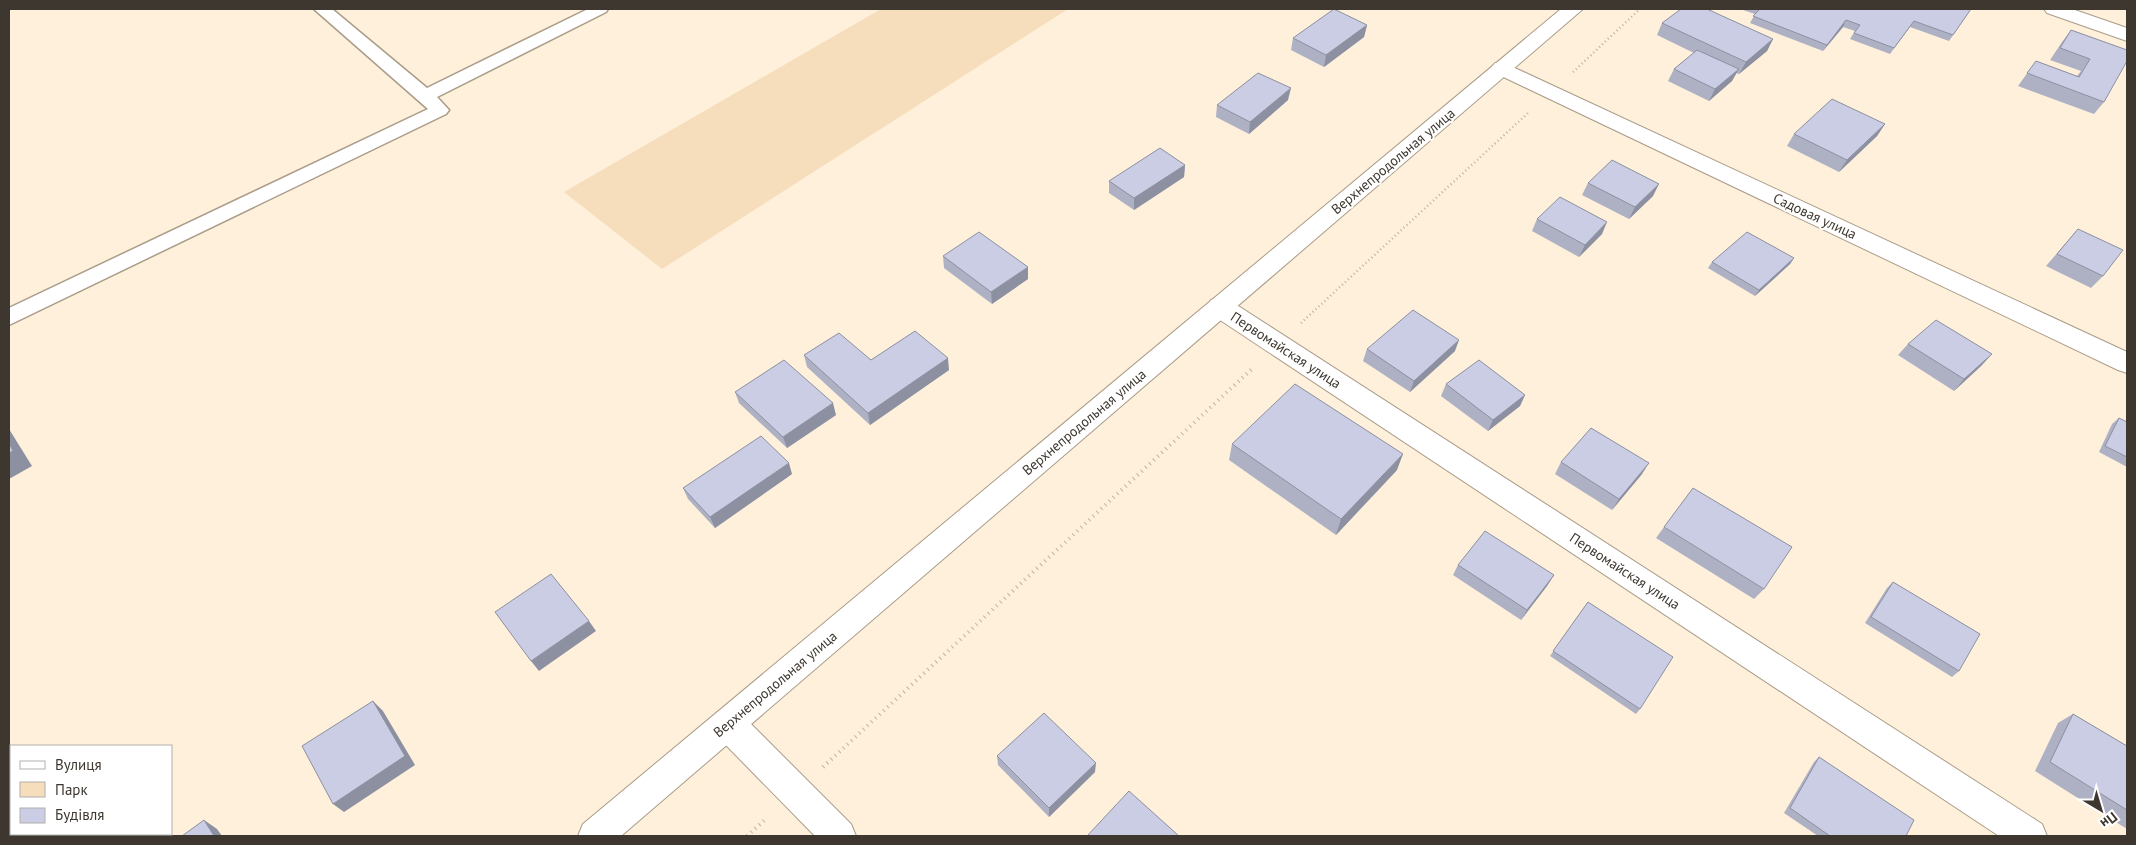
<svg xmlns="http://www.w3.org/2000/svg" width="2136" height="845" viewBox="0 0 2136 845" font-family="'PT Sans',sans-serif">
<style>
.green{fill:#f6ddbb}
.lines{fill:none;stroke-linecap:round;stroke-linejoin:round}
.lane-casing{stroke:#aa9c89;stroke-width:3}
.street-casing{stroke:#aa9c89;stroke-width:2}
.secondary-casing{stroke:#aa9c89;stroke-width:2}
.path-far1{stroke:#bfb3a2;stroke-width:2.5;stroke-dasharray:1 3;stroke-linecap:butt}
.path{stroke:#bfb3a2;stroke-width:4;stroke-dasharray:1 4.5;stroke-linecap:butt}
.lane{fill:#fff;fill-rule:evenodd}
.street{fill:#fff;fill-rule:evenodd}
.secondary{fill:#fff;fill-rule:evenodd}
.wall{fill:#aeb0c4}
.shaded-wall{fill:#8d90a0}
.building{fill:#cacde4;stroke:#8d90a0}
.labels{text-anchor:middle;stroke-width:4;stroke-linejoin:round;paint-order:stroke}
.street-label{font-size:14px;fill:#3d372f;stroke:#fff}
</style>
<rect width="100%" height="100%" fill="#fff0db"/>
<!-- green -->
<polygon class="green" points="881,9 1068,9 662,269 564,192"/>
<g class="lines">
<defs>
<polygon id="lane" points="314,9 332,9 427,88 588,9 608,9 606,12 437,97 449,110 446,114 9,325 9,308 428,109"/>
<g id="street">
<polygon points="2044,9 2072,9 2127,28 2127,41 2047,13"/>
<polygon points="1502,62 2127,352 2127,373 2118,370 1495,73 1491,68 1495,63"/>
<polygon points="1220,298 1229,300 2042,824 2047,836 1999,836 1211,314 1207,307 1211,300"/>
<polygon points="728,708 740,713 851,824 856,836 815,836 716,735 712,724 716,713"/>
</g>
<polygon id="secondary" points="1561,9 1583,9 621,836 578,836 583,824"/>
</defs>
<!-- lane casing -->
<use href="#lane" class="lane-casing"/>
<!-- street casing -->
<use href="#street" class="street-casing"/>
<!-- secondary casing -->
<use href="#secondary" class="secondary-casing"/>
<!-- path-far1 -->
<g class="path-far1">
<polyline points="1573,72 1640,9"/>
<polyline points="1301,323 1528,113"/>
</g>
<!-- path -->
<g class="path">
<polyline points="823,767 1253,368"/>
<polyline points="747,836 767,818"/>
</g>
<!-- lane -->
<use href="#lane" class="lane"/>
<!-- street -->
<use href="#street" class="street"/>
<!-- secondary -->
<use href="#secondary" class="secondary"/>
</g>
<!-- wall -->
<g class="wall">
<polygon points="1740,9 1971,9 1949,41 1910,27 1890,54 1850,39 1855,31 1843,27 1823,51 1750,23 1755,14"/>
<polygon points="1662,23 1773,39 1767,51 1739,74 1736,73 1732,81 1709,101 1668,81 1674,69 1694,53 1657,35"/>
<polygon points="1367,25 1364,37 1324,67 1291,50 1293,38"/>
<polygon points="2071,30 2127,50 2104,102 2094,114 2018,86 2036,61 2077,76 2081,71 2050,60 2062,42"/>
<polygon points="1288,100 1249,134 1216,117 1217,105"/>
<polygon points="1885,124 1877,136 1839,172 1787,146 1794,134"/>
<polygon points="1185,165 1184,177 1134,210 1109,193 1109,181"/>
<polygon points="1588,183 1653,196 1629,219 1582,195"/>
<polygon points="1537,219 1602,234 1579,257 1532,231"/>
<polygon points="2078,229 2103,276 2091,288 2046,266"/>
<polygon points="943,256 1028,279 992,304 944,268"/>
<polygon points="1794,258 1790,264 1755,296 1708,268 1712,262"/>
<polygon points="1908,344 1992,354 1981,366 1954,391 1898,355"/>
<polygon points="1367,349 1455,351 1410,392 1363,361"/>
<polygon points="804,355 871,360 949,370 870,425 807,367"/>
<polygon points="1446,384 1525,395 1520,406 1488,431 1441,396"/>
<polygon points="735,392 836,415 787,448 739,403"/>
<polygon points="2119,418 2127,422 2127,467 2099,452 2112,424"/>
<polygon points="1232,444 1397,470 1336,535 1229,460"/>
<polygon points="1561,462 1642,474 1612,510 1555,474"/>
<polygon points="792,474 715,528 688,499 683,488"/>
<polygon points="1664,527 1764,589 1754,599 1656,538"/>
<polygon points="1458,565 1554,575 1547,586 1521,620 1453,575"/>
<polygon points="1893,582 1959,671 1952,677 1865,623 1887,588"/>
<polygon points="1588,602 1640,709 1636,714 1550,656"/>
<polygon points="2073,714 2127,746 2127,829 2035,771 2058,723"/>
<polygon points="997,756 1095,772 1049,817 998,765"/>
<polygon points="1819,757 1906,836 1818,836 1784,813 1814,762"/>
</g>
<!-- shaded-wall -->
<g class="shaded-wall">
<polygon points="1846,20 1843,27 1823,51 1827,45"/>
<polygon points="1367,25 1364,37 1324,67 1326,55"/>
<polygon points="1773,39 1767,51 1739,74 1746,62"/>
<polygon points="1739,69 1732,81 1709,101 1715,89"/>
<polygon points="1291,88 1288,100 1249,134 1250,122"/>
<polygon points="1885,124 1877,136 1839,172 1847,160"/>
<polygon points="1185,165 1184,177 1134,210 1134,198"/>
<polygon points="1659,184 1653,196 1629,219 1635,207"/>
<polygon points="1607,222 1602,234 1579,257 1585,245"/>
<polygon points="1794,258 1790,264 1755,296 1759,290"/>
<polygon points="1028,267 1028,279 992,304 991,292"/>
<polygon points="1459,340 1455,351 1410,392 1414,381"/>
<polygon points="1992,354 1981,366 1954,391 1964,379"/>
<polygon points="948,358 949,370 870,425 868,413"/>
<polygon points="1525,395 1520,406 1488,431 1493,420"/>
<polygon points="833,403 836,415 787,448 783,437"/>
<polygon points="9,429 32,466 9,479"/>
<polygon points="1403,454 1397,470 1336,535 1341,519"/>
<polygon points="789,463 792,474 715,528 710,517"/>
<polygon points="1649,463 1642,474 1612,510 1619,499"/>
<polygon points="1554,575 1547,586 1521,620 1527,610"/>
<polygon points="589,621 596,631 539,671 531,661"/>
<polygon points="373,701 383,711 415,765 344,812 333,804"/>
<polygon points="1096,763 1095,772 1049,817 1049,808"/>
<polygon points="204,820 217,829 222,836 214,836"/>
</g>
<!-- building -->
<g class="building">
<polygon points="1334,9 1367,25 1326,55 1293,38"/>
<polygon points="1681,9 1707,9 1773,39 1746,62 1662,23"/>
<polygon points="1760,9 1971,9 1953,35 1914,21 1894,48 1854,33 1860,25 1846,20 1827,45 1753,16"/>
<polygon points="2071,30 2127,50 2127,61 2104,102 2027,73 2036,61 2079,77 2090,59 2060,48"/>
<polygon points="1697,50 1739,69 1715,89 1674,69"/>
<polygon points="1258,73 1291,88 1250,122 1217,105"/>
<polygon points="1832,99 1885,124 1847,160 1794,134"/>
<polygon points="1160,148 1185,165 1134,198 1109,181"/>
<polygon points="1612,160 1659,184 1635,207 1588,183"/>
<polygon points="1560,197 1607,222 1585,245 1537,219"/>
<polygon points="2078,229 2123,250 2103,276 2057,254"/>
<polygon points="979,232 1028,267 991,292 943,256"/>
<polygon points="1747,232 1794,258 1759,290 1712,262"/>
<polygon points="1413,310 1459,340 1414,381 1367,349"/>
<polygon points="1936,320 1992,354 1964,379 1908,344"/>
<polygon points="915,331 948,358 868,413 804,355 839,333 871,360"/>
<polygon points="784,360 833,403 783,437 735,392"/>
<polygon points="1479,360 1525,395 1493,420 1446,384"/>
<polygon points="1295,384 1403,454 1341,519 1232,444"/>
<polygon points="2119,418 2127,422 2127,457 2105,446"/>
<polygon points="1591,428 1649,463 1619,499 1561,462"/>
<polygon points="761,436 789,463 710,517 683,488"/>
<polygon points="9,443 13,451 9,453"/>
<polygon points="1693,488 1792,547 1764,589 1664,527"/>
<polygon points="1485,531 1554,575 1527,610 1458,565"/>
<polygon points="551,574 589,621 531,661 495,612"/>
<polygon points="1893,582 1980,634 1959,671 1871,617"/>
<polygon points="1588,602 1673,657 1640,709 1553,651"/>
<polygon points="373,701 405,756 333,804 302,746"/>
<polygon points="1044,713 1096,763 1049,808 997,756"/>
<polygon points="2073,714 2127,746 2127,810 2050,762"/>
<polygon points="1819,757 1914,820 1906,836 1830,836 1790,808"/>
<polygon points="1129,791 1179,836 1087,836"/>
<polygon points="204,820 214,836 182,836"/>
</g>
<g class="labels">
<!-- street labels -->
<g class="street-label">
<text transform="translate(1393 161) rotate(-40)" y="5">Верхнепродольная улица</text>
<text transform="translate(1815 216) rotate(25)" y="5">Садовая улица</text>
<text transform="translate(1286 350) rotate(33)" y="5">Первомайская улица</text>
<text transform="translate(1084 422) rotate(-40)" y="5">Верхнепродольная улица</text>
<text transform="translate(1625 571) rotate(33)" y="5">Первомайская улица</text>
<text transform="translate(775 684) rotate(-40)" y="5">Верхнепродольная улица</text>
</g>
</g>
<!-- border -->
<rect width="2136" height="845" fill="none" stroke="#3d372f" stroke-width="20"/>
<!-- legend -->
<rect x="10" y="745" width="162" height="90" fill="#ffffff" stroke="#b1afac"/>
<rect x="20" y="761" width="25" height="8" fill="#ffffff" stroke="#b1afac"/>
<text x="55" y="770" font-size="15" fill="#3d372f">Вулиця</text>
<rect x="20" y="782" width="25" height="15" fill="#f6ddbb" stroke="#b1afac"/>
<text x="55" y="795" font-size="15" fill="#3d372f">Парк</text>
<rect x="20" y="808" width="25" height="15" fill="#cacde4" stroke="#b1afac"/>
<text x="55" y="820" font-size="15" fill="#3d372f">Будівля</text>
<!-- north arrow -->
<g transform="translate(2101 810) rotate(142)" stroke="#ffffff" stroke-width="4" paint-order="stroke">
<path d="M0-4L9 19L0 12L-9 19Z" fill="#3d372f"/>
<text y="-8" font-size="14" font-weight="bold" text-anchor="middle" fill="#3d372f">Пн</text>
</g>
</svg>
